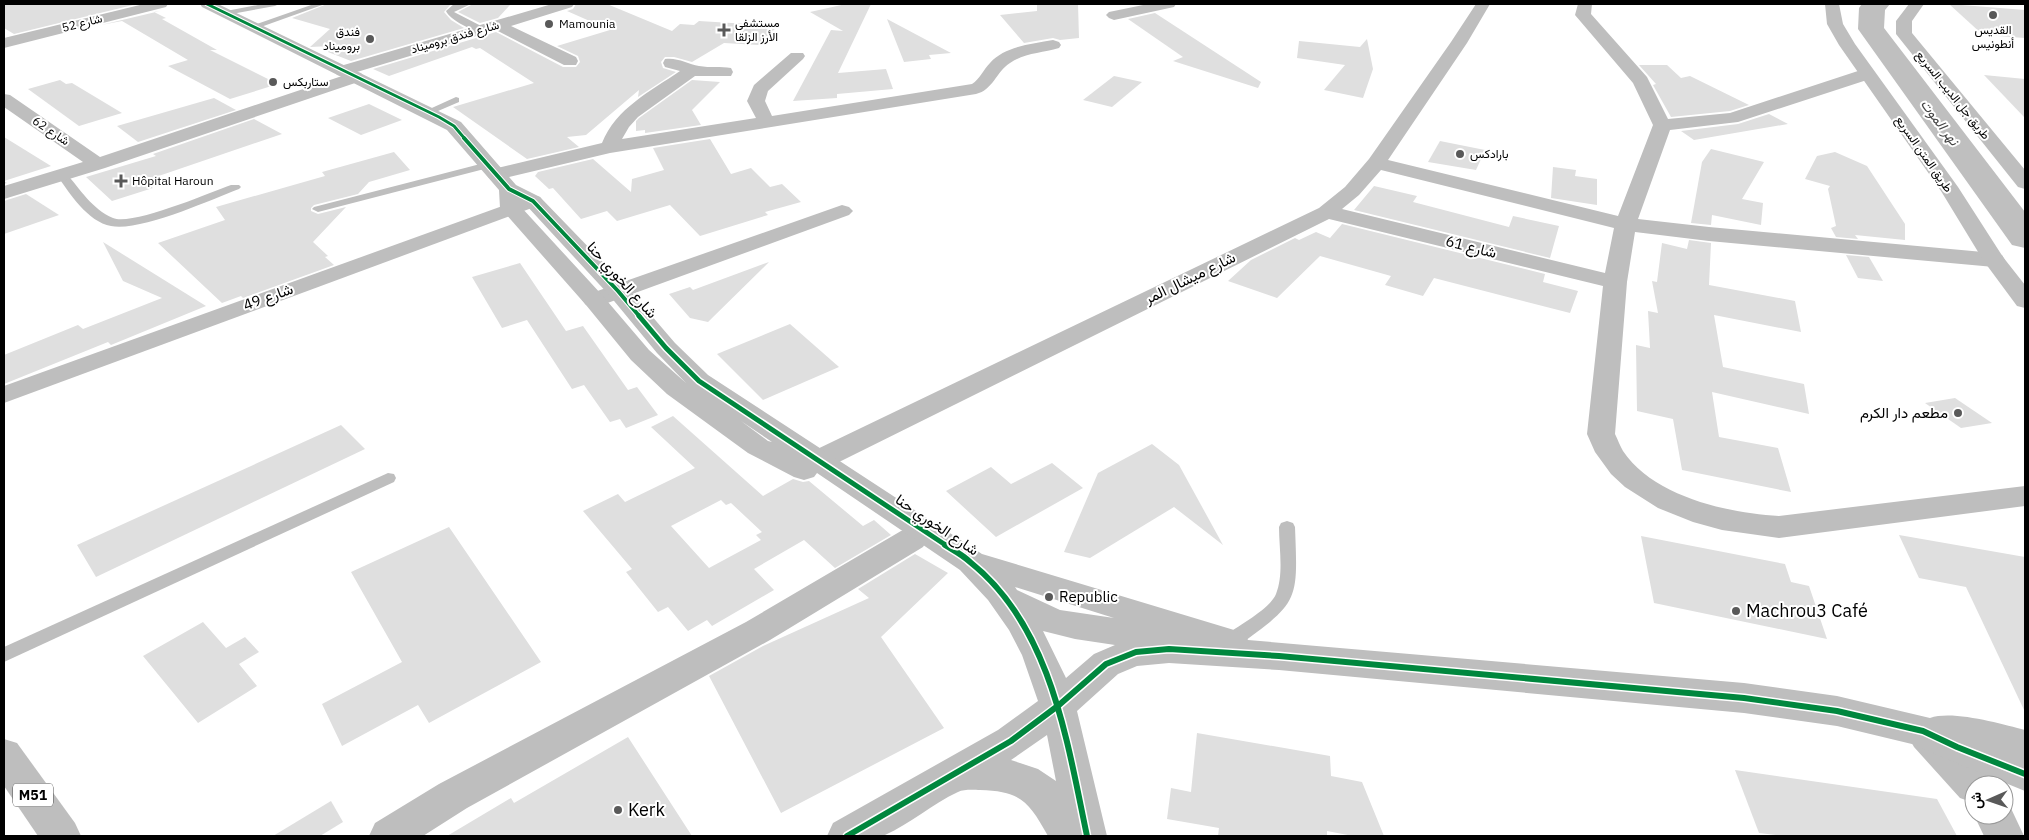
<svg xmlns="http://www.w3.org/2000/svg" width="2029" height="840" viewBox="0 0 2029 840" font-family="'IBM Plex Sans',Vazirmatn,sans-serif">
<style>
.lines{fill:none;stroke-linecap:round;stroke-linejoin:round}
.river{fill:#bfbfbf;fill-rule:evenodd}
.building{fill:#dfdfdf;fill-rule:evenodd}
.service{fill:#bebebe;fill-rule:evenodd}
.minor{fill:#bebebe;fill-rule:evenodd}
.tertiary{fill:#bebebe;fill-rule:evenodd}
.motorway{fill:#bebebe;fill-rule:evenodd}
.cycleway-far3-casing{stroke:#fff;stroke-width:5}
.cycleway-far2-casing{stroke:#fff;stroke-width:6}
.cycleway-far1-casing{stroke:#fff;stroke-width:8}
.cycleway-casing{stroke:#fff;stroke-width:9}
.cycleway-far3{stroke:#00873e;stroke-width:3}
.cycleway-far2{stroke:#00873e;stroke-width:4}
.cycleway-far1{stroke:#00873e;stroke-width:5}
.cycleway{stroke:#00873e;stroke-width:6}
.poi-dot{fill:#595959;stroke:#fff;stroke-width:2}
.labels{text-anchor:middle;stroke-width:4;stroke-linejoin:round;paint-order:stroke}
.far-street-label{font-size:12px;fill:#000;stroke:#fff}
.far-poi-label{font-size:12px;fill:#000;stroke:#fff;text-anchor:start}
.far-water-label{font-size:14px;font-style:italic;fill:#444;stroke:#fff}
.shield{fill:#fff;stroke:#4c4c4c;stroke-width:1}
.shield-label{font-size:14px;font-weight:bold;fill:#000}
.street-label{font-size:15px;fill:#000;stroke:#fff}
.poi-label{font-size:15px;fill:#000;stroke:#fff;text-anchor:end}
.near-poi-label{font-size:18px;fill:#000;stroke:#fff;text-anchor:start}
</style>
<rect width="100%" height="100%" fill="#fff"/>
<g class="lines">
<!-- river -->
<polygon class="river" points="1862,4 1890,4 1885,10 1884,28 2025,212 2025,248 2012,245 1858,29 1859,8"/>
</g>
<!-- building -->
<g class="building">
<polygon points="4,4 137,4 14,34 4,28"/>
<polygon points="327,4 451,4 444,12 451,20 464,28 351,61 328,52 331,46 310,47 330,29 292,18"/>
<polygon points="473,4 511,4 498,18 480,23 458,12"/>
<polygon points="576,4 607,4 672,31 680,24 694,25 699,21 778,26 758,45 724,43 692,62 674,57 665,57 661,62 663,68 676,72 638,97 639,90 586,135 567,137 579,147 527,159 453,107 534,83 480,48 476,49 472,47 389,76 373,69 496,32 563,67 576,67 580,62 578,56 557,46 610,30 567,11 573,9"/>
<polygon points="846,4 871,4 838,73 886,69 893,89 837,94 837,98 793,101 831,30 843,31 810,12"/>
<polygon points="1037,4 1078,4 1079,38 1060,40 1053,38 1024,43 1000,15 1037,11"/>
<polygon points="1949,4 2025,10 2025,38 1983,35"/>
<polygon points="160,11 154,12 166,18 162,19 217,50 210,50 278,84 230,99 168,66 188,60 122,21 101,25"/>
<polygon points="1155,13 1261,82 1258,88 1173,61 1183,57 1128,19"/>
<polygon points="887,19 951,53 929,55 931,59 904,62"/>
<polygon points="1367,39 1373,69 1363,98 1324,90 1345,65 1297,58 1299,41 1360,47"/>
<polygon points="1639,65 1667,65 1681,78 1690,76 1749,105 1730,111 1671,117 1653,85 1656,84"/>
<polygon points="1984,75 2025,79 2025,118"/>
<polygon points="1114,76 1142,82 1112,107 1083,100"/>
<polygon points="60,80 66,84 72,83 122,113 79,126 28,89"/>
<polygon points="692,80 720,82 692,110 701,125 645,133 645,130 636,131 636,121 639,118"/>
<polygon points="214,98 236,110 138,142 117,126"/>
<polygon points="369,104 402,120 361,135 328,118"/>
<polygon points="1769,114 1788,124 1694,140 1681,131 1738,124"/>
<polygon points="254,119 282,134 144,181 153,188 112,201 86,177 156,156 153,154"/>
<polygon points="4,137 51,166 4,181 7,183 4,184"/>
<polygon points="710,139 731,174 751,168 770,187 782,184 801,202 765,212 768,215 700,236 670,205 617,221 607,211 581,219 553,188 549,189 535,176 538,172 593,159 631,192 632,179 664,170 653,148"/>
<polygon points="1440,141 1485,150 1476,170 1428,162"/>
<polygon points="1711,149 1764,162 1742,199 1763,203 1761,225 1712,215 1711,225 1691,223 1702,162"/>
<polygon points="394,152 410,170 369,182 358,194 314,205 311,208 311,211 318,214 346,207 313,242 328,256 325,257 334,265 243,298 241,296 222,303 158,243 225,220 216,207 325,176 322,172"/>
<polygon points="1835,152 1867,166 1905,224 1905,240 1855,235 1858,239 1836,237 1831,228 1836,226 1828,189 1830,186 1805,179 1817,156"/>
<polygon points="1553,167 1576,170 1575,176 1597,179 1597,205 1551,198"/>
<polygon points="1374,186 1417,196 1413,202 1509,227 1513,216 1559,226 1550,258 1354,210"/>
<polygon points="26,194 59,215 4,234 4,201"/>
<polygon points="1342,224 1545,274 1543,282 1578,291 1570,313 1434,278 1423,296 1385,285 1391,276 1320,256 1277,298 1228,281 1251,260 1295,238 1299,240 1316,232 1330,238"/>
<polygon points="1689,240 1711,243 1709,285 1795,301 1801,332 1714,315 1723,367 1804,384 1809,414 1712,392 1719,437 1778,448 1791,492 1682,470 1673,419 1637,411 1636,345 1650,348 1648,311 1658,313 1652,281 1657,282 1662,243 1687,249"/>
<polygon points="103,242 206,306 111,345 108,342 4,384 4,355 78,325 83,329 162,298 123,281"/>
<polygon points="1846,255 1869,257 1883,281 1858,278"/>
<polygon points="769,262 708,322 690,318 669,294 690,287 693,290"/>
<polygon points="520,263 566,331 583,326 628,390 637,387 658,415 626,428 620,419 610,422 584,385 572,389 527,320 502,328 472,277"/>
<polygon points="790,324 839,367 763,400 717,354"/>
<polygon points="1955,398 1992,423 1961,428 1925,403"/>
<path d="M673 416 763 496 793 479 803 482 809 481 863 526 874 520 891 535 835 568 804 540 754 569 774 590 712 626 707 620 688 631 668 607 658 612 626 572 632 569 583 511 618 494 625 502 695 468 651 427ZM721 500 726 505 731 503 762 532 756 535 761 540 709 568 671 526Z"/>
<polygon points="341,425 365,449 96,577 77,545"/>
<polygon points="1152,444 1179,465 1223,545 1174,507 1090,558 1064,552 1098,473"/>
<polygon points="1052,463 1083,488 996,537 946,491 991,467 1011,484"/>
<polygon points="449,527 541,662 429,723 418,705 342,746 322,704 402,662 351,572"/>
<polygon points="1899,535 2025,557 2025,712 1966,587 1919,578"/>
<polygon points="1641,536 1785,564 1791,582 1809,586 1827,639 1654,603"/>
<polygon points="915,554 948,573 881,637 944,728 781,813 709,676 763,646 869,598 858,589"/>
<polygon points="203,622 226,648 245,637 259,652 239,664 257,686 198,723 143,656"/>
<polygon points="1197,733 1330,756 1331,776 1362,782 1384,836 1353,836 1327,831 1327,836 1218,836 1219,828 1167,819 1171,788 1191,792"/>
<polygon points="628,737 692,836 447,836 511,798 514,803"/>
<polygon points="1735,770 1937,799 1957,836 1784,836 1759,833"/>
<polygon points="331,801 343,822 320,836 273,836"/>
</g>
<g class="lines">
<!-- service -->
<g class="service">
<polygon points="263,4 279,4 275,6 226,15 222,13 226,11"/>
<polygon points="314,4 325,4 258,28 251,26"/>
<path d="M454 4H471L454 12 485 28V32C475 33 450 20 446 11Z"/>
<polygon points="456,97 459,98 459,102 431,114 425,114 423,112"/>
<polygon points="488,162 493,165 492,167 318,212 312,209 314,207"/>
<path d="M62 172 66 173C80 189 92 209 113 218 132 226 209 193 231 185H239L241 187 239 189C210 200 140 232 111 226 88 222 69 193 57 175Z"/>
<polygon points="388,473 394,474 396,478 394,482 4,662 4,647"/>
<path d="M1287 521 1293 523 1295 527C1298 602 1299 602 1238 646L1231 648 1224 646 1222 641 1224 636C1238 626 1270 609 1276 594 1284 574 1279 548 1279 527L1281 523Z"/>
</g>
<!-- minor -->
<g class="minor">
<polygon points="144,4 168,4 166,7 4,48 4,38"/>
<polygon points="552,4 574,4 572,7 511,26 576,57 578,61 576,65 564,65 496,30 357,72 361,73 364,77 361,81 105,168 4,199 4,186 83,162 4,107 4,94 10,95 100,157 342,76 337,75 335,71 337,67"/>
<polygon points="1148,4 1176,4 1174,7 1114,20 1109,18 1106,15 1109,12"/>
<path d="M1476 4H1490L1467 43 1388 160 1618 216 1653 125 1633 83 1575 15 1578 4H1592L1591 14 1647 77 1668 119 1730 113 1861 70H1873L1875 74 1873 78 1738 122 1670 130 1638 219 1709 227 1994 253 2002 255 2005 260 2002 265 1994 267 1709 241 1635 232 1627 282 1615 434C1618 440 1620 446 1623 451 1654 497 1728 513 1779 516L2025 486V506L1779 538 1722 530 1693 522 1658 508 1625 487 1611 474 1595 452 1587 434 1603 286 1329 219 829 467 819 469 809 467 805 460 809 453 1319 208 1345 187 1369 159 1451 42ZM1381 170 1614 228 1605 273 1342 209 1359 195Z"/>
<path d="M1053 40 1059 42 1061 45 1059 48C1042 53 1024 53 1010 63 996 72 993 90 976 94L610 153 496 180 489 178 486 174 489 170 602 143C616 108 651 91 680 71L665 67 663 63 665 59C677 57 688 64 699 66 710 68 721 66 731 68L733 72 731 76H695L638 117 629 127 622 139 756 118 747 101 754 85 791 53H803L805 56 803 59 768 91 765 101 772 116 972 84C980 79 983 70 990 63 1005 46 1032 44 1053 40Z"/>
<polygon points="533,195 540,197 543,201 540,205 4,403 4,386"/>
<polygon points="842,205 849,207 853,211 849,215 602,305 594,307 586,305 582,300 586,295"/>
<polygon points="912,528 923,531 928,539 923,547 770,640 467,808 423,836 369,836 375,823 439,784 746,622 901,531"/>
<polygon points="1927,720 1940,725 1988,774 1993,785 1974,785 1974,803 1960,798 1914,747 1908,736 1914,725"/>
<polygon points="2004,801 2008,802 2024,836 1984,836 1974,815 2004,815"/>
</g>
<!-- tertiary -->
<path class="tertiary" d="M200 4H218L461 122 516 185 540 197 626 286 675 343 708 375 982 554 1244 633 1248 640 1744 683 1837 696 1930 718C1953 710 2001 724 2025 730V791L1944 758 1916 745 1837 726 1744 713 1279 670 1169 663 1137 666 1118 674 1077 711 1107 836H1048C1029 802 1021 791 980 790 974 790 964 789 958 792 932 804 910 824 885 835 876 839 839 836 827 836L833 823 998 730 1038 701 1022 655 1009 630 988 600 960 570 817 473 814 477 804 480 794 477 748 453 667 394 631 360 586 305 504 212 500 208 499 190 447 130 202 7ZM521 203 526 205 610 296 657 353 686 383 649 350 602 295 521 207ZM741 421 772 442 768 441ZM1015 587 1114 618 1060 610 1017 590ZM1043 631 1075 639 1115 645 1094 654 1066 678ZM1047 735 1056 781 1038 769 1011 760Z"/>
<!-- motorway -->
<g class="motorway">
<polygon points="1825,4 1839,4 1843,24 1855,44 1958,187 2003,257 2025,285 2025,308 2017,306 1983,260 1941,191 1839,45 1827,24"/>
<polygon points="1909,4 1924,4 1912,21 1912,33 2025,170 2025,189 2018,187 1896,34 1896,21"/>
<polygon points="4,739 17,743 75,823 81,836 38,836 4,786"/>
</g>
<defs>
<polyline id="cycleway-far3" points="207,4 439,117 454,126 465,139"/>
<polyline id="cycleway-far2" points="464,138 509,189 533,201 618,291 640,317"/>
<polyline id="cycleway-far1" points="639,316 666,348 699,381 947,546"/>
<g id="cycleway">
<path d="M945 545C953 550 963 555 970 562 1051 626 1067 741 1087 836"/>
<polyline points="847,836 1011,741 1059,705 1106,664 1136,652 1169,649 1279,656 1744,698 1837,711 1923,731 1957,747 2025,774"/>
</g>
</defs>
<!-- cycleway-far3 casing -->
<use href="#cycleway-far3" class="cycleway-far3-casing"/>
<!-- cycleway-far2 casing -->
<use href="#cycleway-far2" class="cycleway-far2-casing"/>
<!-- cycleway-far1 casing -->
<use href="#cycleway-far1" class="cycleway-far1-casing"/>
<!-- cycleway casing -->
<use href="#cycleway" class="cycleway-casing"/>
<!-- cycleway-far3 -->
<use href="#cycleway-far3" class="cycleway-far3"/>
<!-- cycleway-far2 -->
<use href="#cycleway-far2" class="cycleway-far2"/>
<!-- cycleway-far1 -->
<use href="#cycleway-far1" class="cycleway-far1"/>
<!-- cycleway -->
<use href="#cycleway" class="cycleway"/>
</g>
<!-- markers -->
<g class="poi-dot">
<circle cx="1993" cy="15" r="5"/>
<circle cx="549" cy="24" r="5"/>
<path d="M721.5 22.5h5v5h5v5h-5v5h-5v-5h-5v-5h5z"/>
<circle cx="370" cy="39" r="5"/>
<circle cx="273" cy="82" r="5"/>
<circle cx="1460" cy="154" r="5"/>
<path d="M118.5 173.5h5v5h5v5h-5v5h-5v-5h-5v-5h5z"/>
<circle cx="1958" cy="413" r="5"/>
<circle cx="1049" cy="597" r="5"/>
<circle cx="1736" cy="611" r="5"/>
<circle cx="618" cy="810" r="5"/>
</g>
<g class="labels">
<!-- far-street labels -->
<g class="far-street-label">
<text transform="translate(82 23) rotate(-14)" y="4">شارع 52</text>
<text transform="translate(455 37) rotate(-16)" y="4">شارع فندق بروميناد</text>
<text transform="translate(1953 95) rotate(51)" y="4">طريق جل الديب السريع</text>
<text transform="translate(51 131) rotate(34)" y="4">شارع 62</text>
<text transform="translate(1924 154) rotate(55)" y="4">طريق المتن السريع</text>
</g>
<!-- far-poi labels -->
<g class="far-poi-label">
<text x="735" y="27">مستشفى<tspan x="735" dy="14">الأرز الزلقا</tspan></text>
<text x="559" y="28">Mamounia</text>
<text x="1993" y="34" text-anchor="middle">القديس<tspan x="1993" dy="14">أنطونيس</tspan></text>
<text x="360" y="36" text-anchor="end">فندق<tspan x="360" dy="14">بروميناد</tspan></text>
<text x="283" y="86">ستاربكس</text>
<text x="1470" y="158">بارادكس</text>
<text x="132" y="185">Hôpital Haroun</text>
</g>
<!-- far-water labels -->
<g class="far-water-label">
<text transform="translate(1940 122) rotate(53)" y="5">نهر الموت</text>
</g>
<!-- shield labels -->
<rect class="shield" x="13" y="783.5" width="40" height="23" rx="4"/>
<g class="shield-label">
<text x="33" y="800">M51</text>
</g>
<!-- street labels -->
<g class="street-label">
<text transform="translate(1471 247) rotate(14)" y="5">شارع 61</text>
<text transform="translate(1190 278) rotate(-26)" y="5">شارع ميشال المر</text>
<text transform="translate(622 280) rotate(48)" y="5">شارع الخوري حنا</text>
<text transform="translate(268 297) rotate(-20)" y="5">شارع 49</text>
<text transform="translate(937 525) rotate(34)" y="5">شارع الخوري حنا</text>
</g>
<!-- poi labels -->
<g class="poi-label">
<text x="1948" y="418">مطعم دار الكرم</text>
<text x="1059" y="602" text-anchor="start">Republic</text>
</g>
<!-- near-poi labels -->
<g class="near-poi-label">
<text x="1746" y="617">Machrou3 Café</text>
<text x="628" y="816">Kerk</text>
</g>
</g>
<!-- border -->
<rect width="2029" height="840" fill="none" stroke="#000000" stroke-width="10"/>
<!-- north arrow -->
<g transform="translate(1989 800) rotate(268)"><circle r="24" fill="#ffffff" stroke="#999999"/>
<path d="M0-4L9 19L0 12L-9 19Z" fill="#595959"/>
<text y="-8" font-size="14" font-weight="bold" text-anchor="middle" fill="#000000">ش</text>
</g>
</svg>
